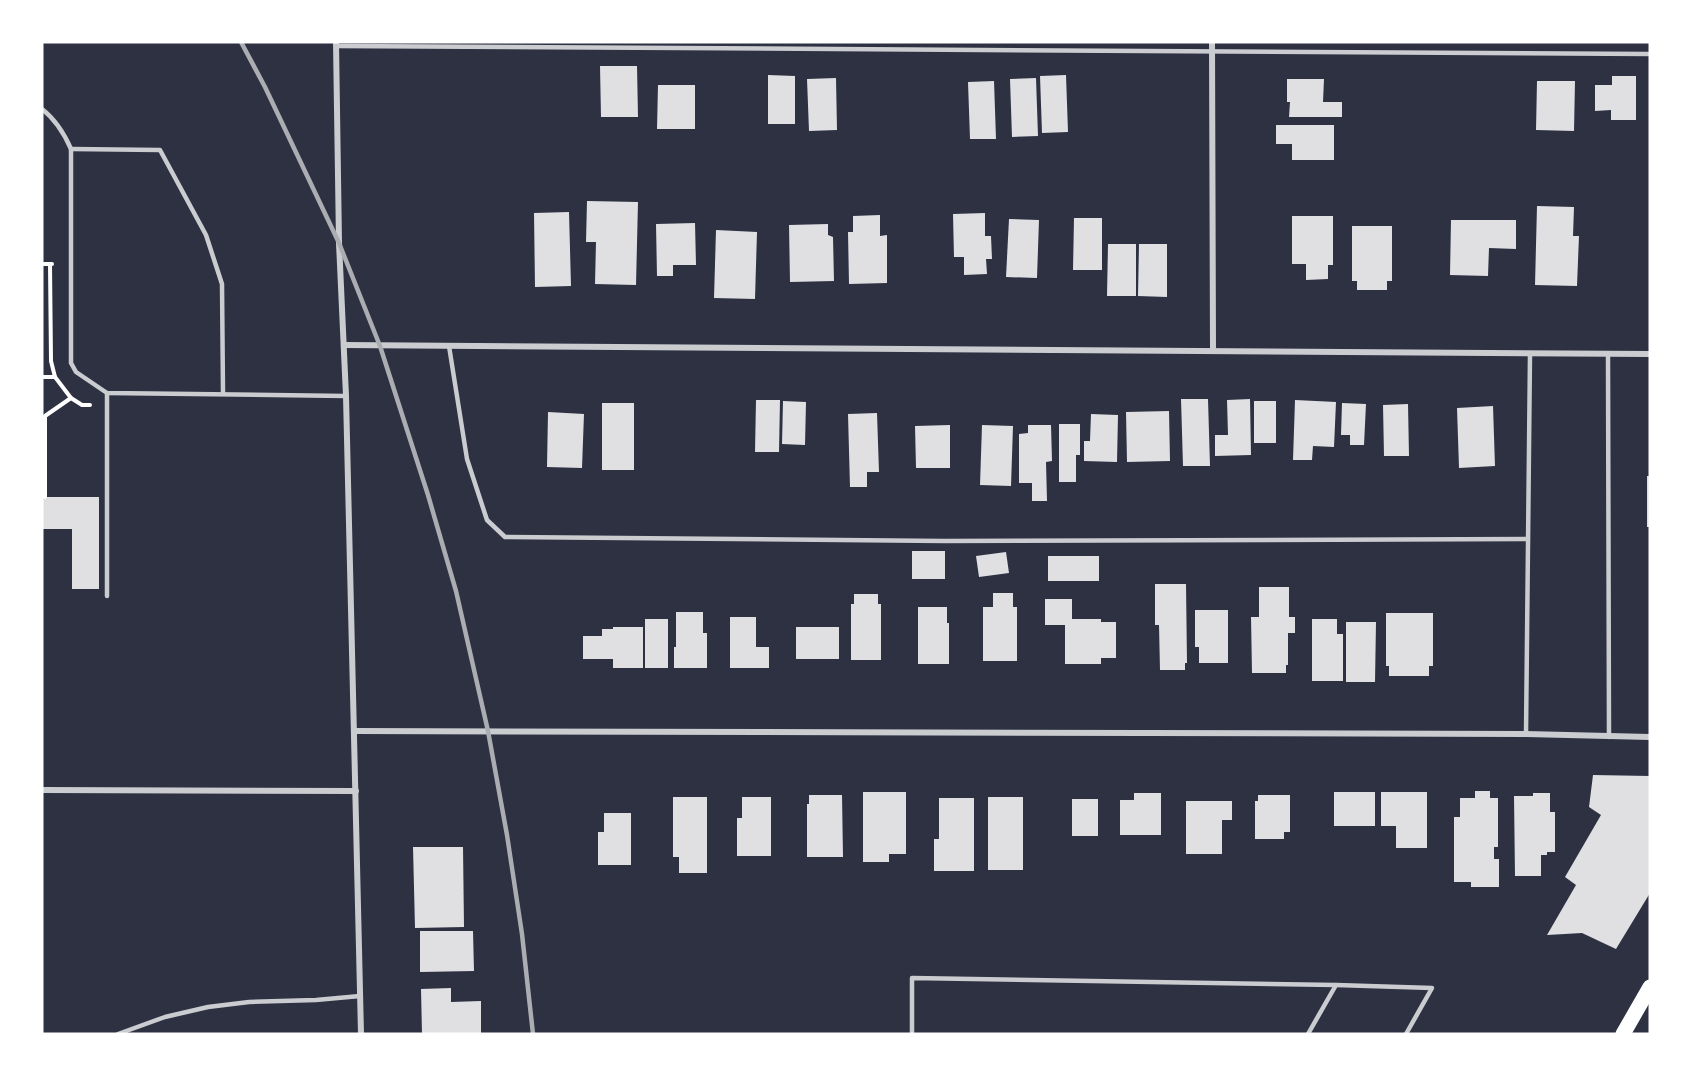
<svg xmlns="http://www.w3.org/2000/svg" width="1692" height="1076" viewBox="0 0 1692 1076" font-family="'PT Sans Narrow',sans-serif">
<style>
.building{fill:#e0e0e3}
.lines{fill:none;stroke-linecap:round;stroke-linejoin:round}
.path{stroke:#fff;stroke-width:4}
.service{stroke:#caccd0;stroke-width:4.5}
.minor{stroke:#caccd0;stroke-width:6}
.primary{stroke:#fff;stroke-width:15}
.rail{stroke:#abadb3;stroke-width:4.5}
</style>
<rect width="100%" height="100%" fill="#2d3142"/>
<!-- building -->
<g class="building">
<polygon points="600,66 637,66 638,117 601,117"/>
<polygon points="768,75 795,76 795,124 768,124"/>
<polygon points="1066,75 1068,132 1042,133 1040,76"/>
<polygon points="1612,76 1636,76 1636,120 1611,120 1611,110 1595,111 1595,85 1612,85"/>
<polygon points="836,78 837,130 809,131 807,79"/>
<polygon points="1036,78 1038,136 1012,137 1010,79"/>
<polygon points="1287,79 1324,79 1323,102 1342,102 1342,117 1289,117 1290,102 1287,102"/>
<polygon points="994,81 996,139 970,139 968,82"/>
<polygon points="1537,81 1575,81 1574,131 1536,130"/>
<polygon points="658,85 695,85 695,129 657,129"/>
<polygon points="1276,125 1334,125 1334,160 1292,160 1292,144 1276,144"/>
<polygon points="587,201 638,202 636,285 595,284 596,242 586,242"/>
<polygon points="1537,206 1574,207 1573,236 1579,236 1577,286 1535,285"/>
<polygon points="569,212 571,286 535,287 534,213"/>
<polygon points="985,213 985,236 991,236 992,259 986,259 987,274 964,275 964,257 954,257 953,214"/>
<polygon points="880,215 880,236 887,235 887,283 849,284 848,232 853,232 853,216"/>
<polygon points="1292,216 1333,216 1333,265 1328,265 1328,279 1306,280 1306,264 1292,264"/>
<polygon points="1074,218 1102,218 1102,270 1073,270"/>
<polygon points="1009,219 1039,220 1037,278 1006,277"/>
<polygon points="1451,220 1516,220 1516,249 1489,248 1488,276 1450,275"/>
<polygon points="695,223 696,265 673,265 673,276 657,276 656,224"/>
<polygon points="828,224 828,235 833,237 834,281 790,282 789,225"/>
<polygon points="1352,226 1392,226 1392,281 1387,281 1387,290 1357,290 1357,281 1352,281"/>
<polygon points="716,230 757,232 755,299 714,298"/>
<polygon points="1108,244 1136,244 1136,296 1107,296"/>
<polygon points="1139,244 1167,244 1167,297 1138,296"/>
<polygon points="1181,399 1208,399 1210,466 1183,466"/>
<polygon points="1250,399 1251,455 1215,456 1215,435 1228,435 1227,400"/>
<polygon points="756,400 780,400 779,452 755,452"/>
<polygon points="1295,400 1336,402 1334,447 1313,446 1312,460 1293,460"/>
<polygon points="783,401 806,402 805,445 782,444"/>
<rect x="1254" y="401" width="22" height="42"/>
<rect x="602" y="403" width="32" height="67"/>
<polygon points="1342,403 1366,404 1364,445 1350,445 1350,435 1341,435"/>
<polygon points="1408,404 1409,456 1384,456 1383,405"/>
<polygon points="1493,406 1495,466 1459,468 1457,408"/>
<polygon points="1169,411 1170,461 1127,462 1126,412"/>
<polygon points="548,412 584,414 582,468 547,467"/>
<polygon points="877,413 879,472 867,472 867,487 850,487 848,414"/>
<polygon points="1091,414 1118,415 1117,462 1084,461 1084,441 1090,441"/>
<polygon points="1059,424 1080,424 1080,455 1076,455 1076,482 1059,482"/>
<polygon points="950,425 950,468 916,468 915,426"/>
<polygon points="982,425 1013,426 1011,486 980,485"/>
<polygon points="1028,425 1051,425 1052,461 1046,462 1047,501 1032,501 1032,483 1019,483 1019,434 1028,433"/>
<rect x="1647" y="476" width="3" height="51"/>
<polygon points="42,497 99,497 99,589 72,589 72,529 42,529"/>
<rect x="912" y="551" width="33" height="28"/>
<polygon points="1006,552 1009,573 979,577 976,556"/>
<rect x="1048" y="556" width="51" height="25"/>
<polygon points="1155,584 1186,584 1187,663 1185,663 1185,670 1160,670 1159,625 1155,625"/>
<polygon points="1259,587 1289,587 1289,617 1295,617 1295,633 1288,633 1288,665 1286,665 1286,673 1252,673 1251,617 1259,617"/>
<polygon points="993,593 1013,593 1013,607 1017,607 1017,661 983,661 983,607 993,607"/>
<polygon points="854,594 878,594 878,604 881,604 881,660 851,660 851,604 854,604"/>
<polygon points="1045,599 1072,599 1072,619 1101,619 1101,622 1116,622 1116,658 1101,658 1101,664 1065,664 1065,625 1045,625"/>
<polygon points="918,607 947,607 947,623 949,623 949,664 918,664"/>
<polygon points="1195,610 1228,610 1228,663 1199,663 1199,647 1195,647"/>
<polygon points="676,612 703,612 703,633 707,633 707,668 674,668 674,647 676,647"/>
<polygon points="1386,613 1433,613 1433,666 1429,666 1429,676 1389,676 1389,666 1386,666"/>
<polygon points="730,617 756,617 756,647 769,647 769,668 730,668"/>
<rect x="645" y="619" width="23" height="49"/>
<polygon points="1312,619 1337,619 1337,634 1343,634 1343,681 1312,681"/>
<polygon points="1346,622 1376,622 1375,682 1346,682"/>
<polygon points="613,627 643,627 643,668 613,668 613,659 583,659 583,636 602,636 602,629 613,629"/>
<rect x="796" y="627" width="43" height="32"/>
<polygon points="1593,775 1650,776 1650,893 1616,949 1582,933 1547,935 1576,885 1565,877 1601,815 1589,807"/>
<polygon points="1475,791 1490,791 1490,798 1498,798 1498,847 1494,847 1494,859 1499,859 1499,887 1471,887 1471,882 1454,882 1454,817 1460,817 1460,798 1475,798"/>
<polygon points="863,792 906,792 906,854 889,854 889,862 863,862"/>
<rect x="1334" y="792" width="41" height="34"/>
<polygon points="1381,792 1427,792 1427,848 1396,848 1396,826 1381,826"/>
<polygon points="1134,793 1161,793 1161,835 1120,835 1120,800 1134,800"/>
<polygon points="1533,793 1550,793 1550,812 1555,812 1555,852 1547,852 1547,855 1541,855 1541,876 1515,876 1514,796 1533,796"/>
<polygon points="809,795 842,795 843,857 807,857 807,804 809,804"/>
<polygon points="1258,795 1290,795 1290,832 1284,832 1284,839 1255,839 1255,801 1258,801"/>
<polygon points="673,797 707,797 707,873 679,873 679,857 673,857"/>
<polygon points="742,797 771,797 771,856 737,856 737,818 742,818"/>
<rect x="988" y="797" width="35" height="73"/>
<polygon points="939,798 974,798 974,871 934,871 934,839 939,839"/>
<rect x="1072" y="799" width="26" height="37"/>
<polygon points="1186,801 1232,801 1232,820 1222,820 1222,854 1186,854"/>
<polygon points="604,813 631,813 631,865 598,865 598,832 604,832"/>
<polygon points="413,847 463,847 464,927 415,928"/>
<polygon points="420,931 473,931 474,971 420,972"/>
<polygon points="451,988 451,1002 481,1001 481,1034 422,1034 421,989"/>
</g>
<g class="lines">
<!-- path -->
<g class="path">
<polyline points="42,264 52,264"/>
<polyline points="50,264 51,361 55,377 71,398 82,405 90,405"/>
<polyline points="42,377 55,377"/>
<polyline points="45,497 45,416 71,398"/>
</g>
<!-- service -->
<g class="service">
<polyline points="336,46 1650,54"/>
<path d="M42 109C56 120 64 133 71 149V363L76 372 107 393 346 396"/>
<polyline points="71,149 160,150 206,235 222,284 223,393"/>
<polyline points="449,346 467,459 487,520 505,537 944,541 1528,539"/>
<polyline points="1608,355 1609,737"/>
<polyline points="107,393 107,596"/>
<polyline points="1526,734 1530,354"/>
<polyline points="1336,985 1432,988 1406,1034"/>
<polyline points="118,1034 165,1017 208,1007 249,1002 316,1000 360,996"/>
<polyline points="912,1034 912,978 1336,985 1308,1034"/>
</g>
<!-- minor -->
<g class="minor">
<polyline points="336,42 339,243 346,396 361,1034"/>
<polyline points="1212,42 1213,351"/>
<polyline points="344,345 1650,354"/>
<polyline points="355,731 1526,734 1650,737"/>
<polyline points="42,790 356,791"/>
</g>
<!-- primary -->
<polyline class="primary" points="1623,1034 1650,987"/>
<!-- rail -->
<polyline class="rail" points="241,42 265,87 339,243 380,346 428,495 456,591 488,731 507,835 522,934 533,1034"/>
</g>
<!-- border -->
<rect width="1692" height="1076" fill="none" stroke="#ffffff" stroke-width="87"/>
</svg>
